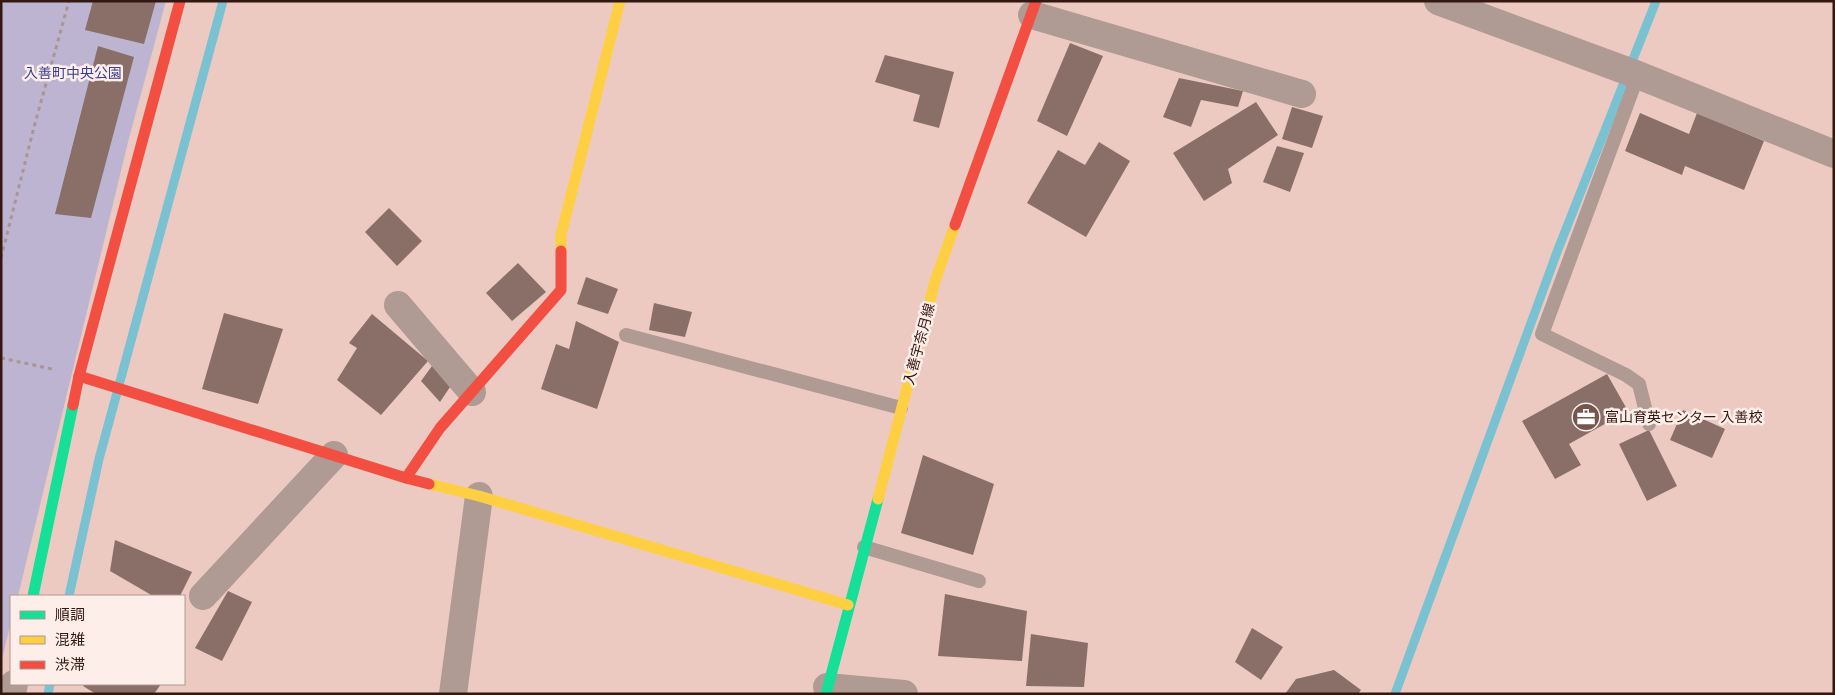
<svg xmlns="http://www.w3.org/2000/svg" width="1835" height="695" viewBox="0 0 1835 695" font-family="'Nunito Sans','Noto Sans JP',sans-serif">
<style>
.green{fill:#bcb4d0}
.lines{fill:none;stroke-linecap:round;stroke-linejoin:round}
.stream{stroke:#7ac2d1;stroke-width:9}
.building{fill:#8a6f69}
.path{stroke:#ab9591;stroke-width:3;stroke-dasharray:4 4;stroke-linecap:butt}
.lane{stroke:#b09a94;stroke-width:14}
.street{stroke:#b09a94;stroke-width:28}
.fast{stroke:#16e098;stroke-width:11}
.slow{stroke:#ffcf43;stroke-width:11}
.jam{stroke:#f24e42;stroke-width:11}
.labels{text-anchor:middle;stroke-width:5;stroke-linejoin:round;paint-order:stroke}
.park-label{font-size:14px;fill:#363f94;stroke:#feeeea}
.street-label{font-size:14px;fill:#331711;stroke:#feeeea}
.poi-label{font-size:14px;fill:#331711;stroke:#feeeea;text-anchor:start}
</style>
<rect width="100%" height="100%" fill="#eccac2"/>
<!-- green -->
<polygon class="green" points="1,1 166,1 128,142 18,596 11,596 11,622 1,663"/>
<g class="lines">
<!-- stream -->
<g class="stream">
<polyline points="69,596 99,459 223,1"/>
<polyline points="48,694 50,684"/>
<polyline points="1395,694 1557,252 1656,1"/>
</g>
</g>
<!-- building -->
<g class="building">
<polygon points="93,1 156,1 144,44 85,30"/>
<polygon points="1070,43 1103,56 1067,136 1037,121"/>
<polygon points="98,46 134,57 91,218 55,214"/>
<polygon points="885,55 954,72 939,128 913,121 920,95 875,82"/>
<polygon points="1179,78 1243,91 1238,107 1201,100 1191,127 1163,117"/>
<polygon points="1256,102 1278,135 1228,169 1232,183 1204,201 1173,153"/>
<polygon points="1292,107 1323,116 1312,148 1282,139"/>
<polygon points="1640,113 1689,134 1697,113 1764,141 1744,190 1685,166 1682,175 1625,151"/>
<polygon points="1099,142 1130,161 1086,237 1027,203 1058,150 1085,165"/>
<polygon points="1277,146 1304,153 1290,192 1263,182"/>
<polygon points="389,208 422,241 397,266 365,232"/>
<polygon points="518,263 546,292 512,321 486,293"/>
<polygon points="586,277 618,289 608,314 577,304"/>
<polygon points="654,303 692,312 685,337 649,330"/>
<polygon points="224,313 283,329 258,404 202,389"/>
<polygon points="372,314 428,361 381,415 337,380 357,348 349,343"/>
<polygon points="576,321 619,342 597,409 541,389 556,344 569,349"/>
<polygon points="432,366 452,384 440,402 421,381"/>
<polygon points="1607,374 1628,411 1569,444 1581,465 1555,479 1522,421"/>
<polygon points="1683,410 1725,429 1712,458 1670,440"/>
<polygon points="1649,430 1677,486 1647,501 1619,444"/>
<polygon points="923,455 994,484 973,555 901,533"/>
<polygon points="115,540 192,572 180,596 153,596 110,571"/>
<polygon points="228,591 252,602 222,661 195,648"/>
<polygon points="945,594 1027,611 1022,661 938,656"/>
<polygon points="1252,628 1283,647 1261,680 1235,662"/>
<polygon points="1031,634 1088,643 1084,687 1026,686"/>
<polygon points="1334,670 1361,690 1358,694 1285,694 1296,679"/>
<polygon points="85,684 161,684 154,694 96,694 83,686"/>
</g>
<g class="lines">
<!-- path -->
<g class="path">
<polyline points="1,258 34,127 69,1"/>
<polyline points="1,358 52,369"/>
</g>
<!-- lane -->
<g class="lane">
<polyline points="1638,75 1542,334 1626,375 1639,384 1649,424"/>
<polyline points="626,335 901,408"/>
<polyline points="864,547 979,581"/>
</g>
<!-- street -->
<g class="street">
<polyline points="1438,1 1638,75 1834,154"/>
<polyline points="1032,15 1302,94"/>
<polyline points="398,305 472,392"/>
<polyline points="203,596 334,455"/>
<polyline points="827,687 904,694"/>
<polyline points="12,694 14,684"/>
<polyline points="453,694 479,496"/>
</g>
<!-- fast -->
<g class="fast">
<polyline points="33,596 73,405"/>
<polyline points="826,694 878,499"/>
</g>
<!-- slow -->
<g class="slow">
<polyline points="561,251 561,235 620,1"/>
<polyline points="429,484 479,496 848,605"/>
<polyline points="878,499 935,281 955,225"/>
</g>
<!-- jam -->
<g class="jam">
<polyline points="955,225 1036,1"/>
<polyline points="79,376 406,478 429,484"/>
<polyline points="73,405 79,376 180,1"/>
<polyline points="406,478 440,428 561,290 561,251"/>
</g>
</g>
<!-- icons -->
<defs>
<symbol id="office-disc" viewBox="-11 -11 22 22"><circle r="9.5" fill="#74564f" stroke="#feeeea"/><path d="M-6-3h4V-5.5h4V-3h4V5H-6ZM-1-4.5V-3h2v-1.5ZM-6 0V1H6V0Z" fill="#fff"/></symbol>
</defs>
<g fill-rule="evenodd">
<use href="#office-disc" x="1570" y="401" width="32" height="32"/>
</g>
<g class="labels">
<!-- park labels -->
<g class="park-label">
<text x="73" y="78">入善町中央公園</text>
</g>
<!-- street labels -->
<g class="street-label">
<text transform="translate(919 344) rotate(-75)" y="5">入善宇奈月線</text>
</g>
<!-- poi labels -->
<g class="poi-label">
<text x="1605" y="422">富山育英センター 入善校</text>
</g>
</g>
<!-- border -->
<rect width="1835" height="695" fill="none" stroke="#331711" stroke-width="5"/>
<!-- legend -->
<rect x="10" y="595" width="175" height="90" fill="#feeeea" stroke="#ad9893"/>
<rect x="20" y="611" width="25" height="8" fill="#16e098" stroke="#ad9893"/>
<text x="55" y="620" font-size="15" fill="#331711">順調</text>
<rect x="20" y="636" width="25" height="8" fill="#ffcf43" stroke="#ad9893"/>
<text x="55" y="645" font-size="15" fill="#331711">混雑</text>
<rect x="20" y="661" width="25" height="8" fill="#f24e42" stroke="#ad9893"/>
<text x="55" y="670" font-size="15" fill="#331711">渋滞</text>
</svg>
